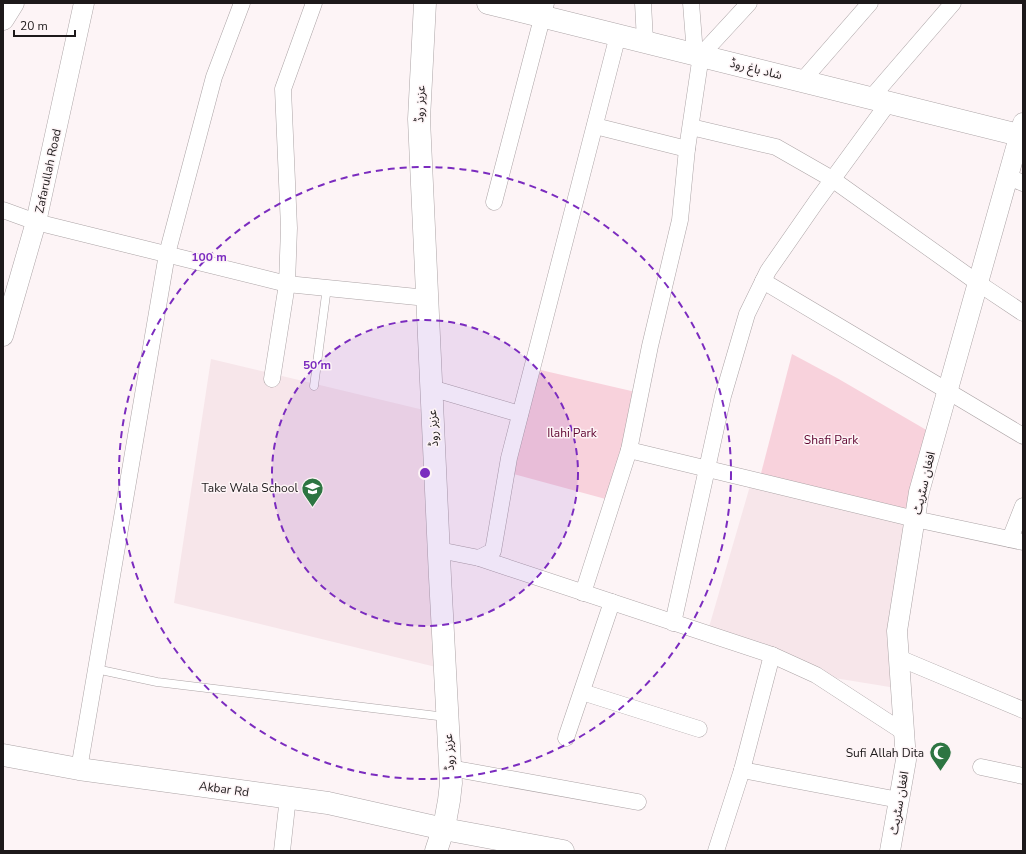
<svg xmlns="http://www.w3.org/2000/svg" width="1026" height="854" viewBox="0 0 1026 854" font-family="'Nunito Sans','Noto Sans Arabic',sans-serif">
<style>
.built{fill:#f7e6ea}
.green{fill:#f8d2dc}
.lines{fill:none;stroke-linecap:round;stroke-linejoin:round}
.service-casing{stroke:#aca4a6;stroke-width:9}
.minor-casing{stroke:#aca4a6;stroke-width:17}
.tertiary-casing{stroke:#aca4a6;stroke-width:21}
.secondary-casing{stroke:#aca4a6;stroke-width:23}
.service{stroke:#fff;stroke-width:8}
.minor{stroke:#fff;stroke-width:16}
.tertiary{stroke:#fff;stroke-width:20}
.secondary{stroke:#fff;stroke-width:22}
.ring{fill:none;stroke:#7b2cbf;stroke-width:2;stroke-dasharray:7 5}
.labels{text-anchor:middle;stroke-width:3;stroke-linejoin:round;paint-order:stroke}
.street-label{font-size:12px;fill:#1d191a;stroke:#fdf4f6}
.park-label{font-size:12px;fill:#5f0530;stroke:#fdf4f6}
.poi-label{font-size:12px;fill:#1d191a;stroke:#fdf4f6;text-anchor:end}
.centre{fill:#7b2cbf;stroke:#fdf4f6;stroke-width:2}
.ring-label{font-size:12px;text-anchor:middle;font-weight:bold;fill:#7b2cbf;stroke:#fdf4f6;stroke-width:3;stroke-linejoin:round;paint-order:stroke}
</style>
<rect width="100%" height="100%" fill="#fdf4f6"/>
<!-- built -->
<g class="built">
<polygon points="211,359 432,412 444,669 174,603"/>
<polygon points="752,479 915,519 902,689 816,675 707,634"/>
</g>
<!-- green -->
<g class="green">
<polygon points="792,354 837,378 935,435 915,519 759,481"/>
<polygon points="532,368 640,393 613,501 506,472"/>
</g>
<g class="lines">
<defs>
<g id="service">
<polyline points="314,386 327,287"/>
<polyline points="96,669 157,682 446,717"/>
</g>
<g id="minor">
<polyline points="643,3 645,41"/>
<polyline points="691,3 695,54"/>
<polyline points="802,81 870,3"/>
<polyline points="871,98 953,3"/>
<polyline points="595,126 687,149"/>
<polyline points="691,127 776,147 832,179 978,283 1023,313"/>
<polyline points="1008,177 1023,183"/>
<polyline points="494,202 546,3"/>
<polyline points="3,210 36,222 287,284 427,298"/>
<polyline points="763,281 1023,436"/>
<polyline points="272,379 287,284 289,228 283,89 314,3"/>
<polyline points="431,388 520,414"/>
<polyline points="629,450 915,519 1023,542"/>
<polyline points="1010,539 1023,506"/>
<polyline points="439,550 479,558 772,655 816,675 905,733"/>
<polyline points="479,558 493,551 509,458 618,35"/>
<polyline points="583,593 629,450 650,346 680,220 687,149 701,55 749,3"/>
<polyline points="673,623 723,396 747,314 768,271 816,202 889,102"/>
<polyline points="899,658 1023,710"/>
<polyline points="582,692 699,729"/>
<polyline points="566,738 612,602"/>
<polyline points="981,767 1023,776"/>
<polyline points="450,768 638,802"/>
<polyline points="79,769 167,254 214,77 242,3"/>
<polyline points="742,770 899,800"/>
<polyline points="282,851 288,797"/>
<polyline points="716,851 742,770 772,655"/>
</g>
<g id="tertiary">
<polyline points="3,336 36,222 84,3"/>
<polyline points="890,851 906,760 897,631 919,492 1023,123"/>
</g>
<g id="secondary">
<path d="M425 3 419 119 440 577 451 783C449 808 445 827 436 851"/>
<polyline points="488,3 1023,136"/>
<polyline points="3,19 13,3"/>
<polyline points="3,755 79,769 328,803 444,829 563,851"/>
</g>
</defs>
<!-- service casing -->
<use href="#service" class="service-casing"/>
<!-- minor casing -->
<use href="#minor" class="minor-casing"/>
<!-- tertiary casing -->
<use href="#tertiary" class="tertiary-casing"/>
<!-- secondary casing -->
<use href="#secondary" class="secondary-casing"/>
<!-- service -->
<use href="#service" class="service"/>
<!-- minor -->
<use href="#minor" class="minor"/>
<!-- tertiary -->
<use href="#tertiary" class="tertiary"/>
<!-- secondary -->
<use href="#secondary" class="secondary"/>
</g>
<!-- distance rings -->
<circle cx="425" cy="473" r="153" fill="#7b2cbf" fill-opacity=".12"/>
<g class="ring">
<circle cx="425" cy="473" r="153"/>
<circle cx="425" cy="473" r="306"/>
</g>
<!-- icons -->
<defs>
<symbol id="school-pin" viewBox="-11 -11 22 30"><path d="M0 17L-7.5 6A9.5 9.5 0 1 1 7.5 6Z" fill="#2d7542" stroke="#fdf4f6"/><path d="M0-5L7-2L0 1L-7-2ZM-4 1L0 2.5L4 1V4Q0 6-4 4Z" fill="#fff"/></symbol>
<symbol id="mosque-pin" viewBox="-11 -11 22 30"><path d="M0 17L-7.5 6A9.5 9.5 0 1 1 7.5 6Z" fill="#2d7542" stroke="#fdf4f6"/><path d="M3.5-4.9A6 6 0 1 0 3.5 4.9A5 5 0 1 1 3.5-4.9Z" fill="#fff"/></symbol>
</defs>
<g fill-rule="evenodd">
<use href="#school-pin" x="300" y="476" width="25" height="34"/>
<use href="#mosque-pin" x="928" y="740" width="25" height="34"/>
</g>
<g class="labels">
<!-- street labels -->
<g class="street-label">
<text transform="translate(756 69) rotate(14)" y="4">شاد باغ روڈ</text>
<text transform="translate(420 104) rotate(-88)" y="4">عزیز روڈ</text>
<text transform="translate(48 171) rotate(-78)" y="4">Zafarullah Road</text>
<text transform="translate(433 428) rotate(-93)" y="4">عزیز روڈ</text>
<text transform="translate(924 483) rotate(-77)" y="4">افغان سٹریٹ</text>
<text transform="translate(449 752) rotate(-93)" y="4">عزیز روڈ</text>
<text transform="translate(224 789) rotate(8)" y="4">Akbar Rd</text>
<text transform="translate(899 803) rotate(-80)" y="4">افغان سٹریٹ</text>
</g>
<!-- park labels -->
<g class="park-label">
<text x="572" y="437">Ilahi Park</text>
<text x="831" y="444">Shafi Park</text>
</g>
<!-- poi labels -->
<g class="poi-label">
<text x="298" y="492">Take Wala School</text>
<text x="924" y="757">Sufi Allah Dita</text>
</g>
</g>
<circle cx="425" cy="473" r="6" class="centre"/>
<g class="ring-label">
<text x="209" y="261">100 m</text>
<text x="317" y="369">50 m</text>
</g>
<!-- border -->
<rect width="1026" height="854" fill="none" stroke="#1d191a" stroke-width="8"/>
<!-- scale -->
<path d="M14 30v6h61v-6" fill="none" stroke="#1d191a" stroke-width="2"/>
<text x="20" y="30" font-size="12" fill="#1d191a" stroke="#fdf4f6" stroke-width="3" paint-order="stroke">20 m</text>
</svg>
